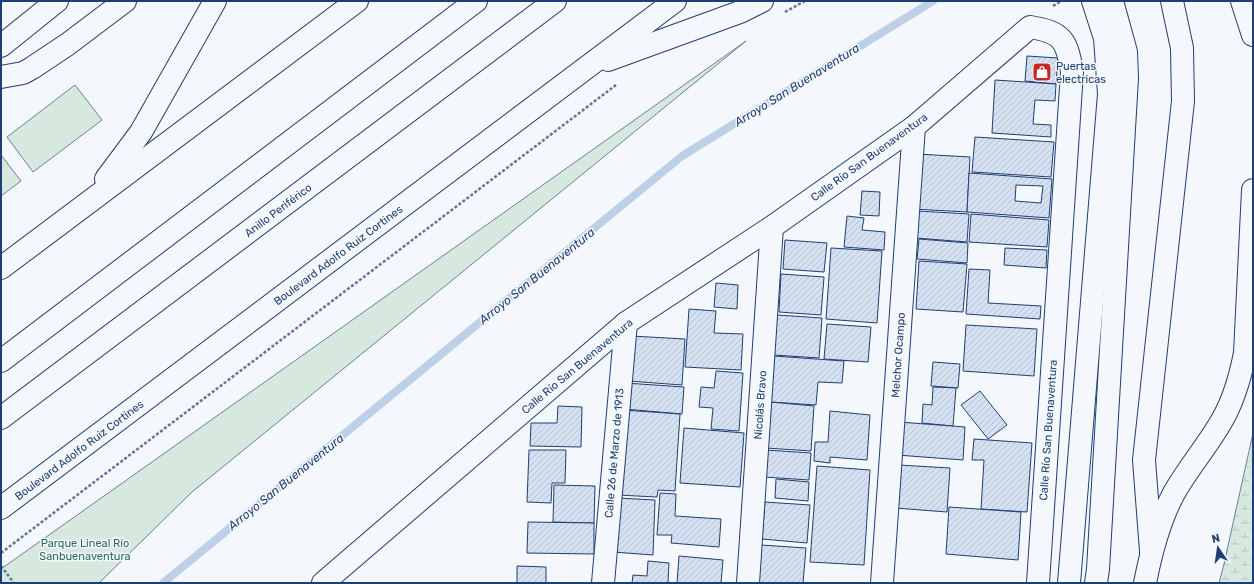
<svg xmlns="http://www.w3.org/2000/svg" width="1254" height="584" viewBox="0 0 1254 584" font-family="Rubik,sans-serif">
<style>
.wetland{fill:url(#wetland-marsh);stroke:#687fa3}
.green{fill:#d7e8df;stroke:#687fa3}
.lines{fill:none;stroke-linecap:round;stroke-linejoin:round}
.stream{stroke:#bed0e5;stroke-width:8}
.building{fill:url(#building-hatch);stroke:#1d3f73;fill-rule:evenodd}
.street-casing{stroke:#1d3f73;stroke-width:24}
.secondary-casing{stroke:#1d3f73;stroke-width:24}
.highway-casing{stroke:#1d3f73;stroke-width:24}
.path{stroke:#5e769c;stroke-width:2.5;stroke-dasharray:3 2;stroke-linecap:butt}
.street{stroke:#f4f7fb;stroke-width:22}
.secondary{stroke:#f4f7fb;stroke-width:22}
.highway{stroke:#f4f7fb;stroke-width:22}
.labels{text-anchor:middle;stroke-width:3;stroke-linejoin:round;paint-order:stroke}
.poi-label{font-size:11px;fill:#1d3f73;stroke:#f4f7fb;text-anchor:start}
.street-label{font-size:11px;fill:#1d3f73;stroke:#f4f7fb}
.park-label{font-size:11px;fill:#2c6c60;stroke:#f4f7fb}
.water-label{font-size:12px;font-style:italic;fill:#1d3f73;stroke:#f4f7fb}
</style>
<defs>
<pattern id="wetland-marsh" width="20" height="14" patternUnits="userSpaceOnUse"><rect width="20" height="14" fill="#d7e8df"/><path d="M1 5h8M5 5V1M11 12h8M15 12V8" fill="none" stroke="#b8c8c3"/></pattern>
<pattern id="building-hatch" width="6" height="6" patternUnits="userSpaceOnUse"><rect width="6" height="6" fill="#d5e0f0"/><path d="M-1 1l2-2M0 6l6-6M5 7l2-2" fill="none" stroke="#b6c1d1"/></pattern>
</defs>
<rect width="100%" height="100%" fill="#f4f7fb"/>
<!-- wetland -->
<polygon class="wetland" points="1253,433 1253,583 1219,583 1224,564"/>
<!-- green -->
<g class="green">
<polygon points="746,41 192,492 99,583 1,583 1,569"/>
<polygon points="75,85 102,120 33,172 7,137"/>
<polygon points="1,155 21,181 1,196"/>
</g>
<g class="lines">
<!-- stream -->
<polyline class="stream" points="163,583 682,156 933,1"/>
</g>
<!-- building -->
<g class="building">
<polygon points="1027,56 1058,58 1056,84 1025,81"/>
<polygon points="995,80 1056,84 1055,101 1035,100 1033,124 1051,125 1051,137 992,133"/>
<polygon points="975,137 1054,142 1051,177 972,172"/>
<polygon points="917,154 970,157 967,212 913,209"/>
<path d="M969 173 1052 179 1049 218 967 212ZM1016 185 1043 186 1041 203 1015 201Z"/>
<polygon points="862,191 880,192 879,216 860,215"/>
<polygon points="918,211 969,214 967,242 916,238"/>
<polygon points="971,214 1049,220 1047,247 969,242"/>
<polygon points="847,216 864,218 862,230 885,232 884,250 844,247"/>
<polygon points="919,239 968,243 967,263 917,259"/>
<polygon points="785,240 827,243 824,272 783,269"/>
<polygon points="831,248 882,251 877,323 826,319"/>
<polygon points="1005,248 1047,250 1046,268 1004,265"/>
<polygon points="919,261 967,264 963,312 916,309"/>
<polygon points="969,269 990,270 988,303 1041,306 1040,319 966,314"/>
<polygon points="781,274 824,277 821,315 779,312"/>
<polygon points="716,283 738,285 737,309 714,307"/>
<polygon points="689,309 716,311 714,333 743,334 741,370 685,367"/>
<polygon points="777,315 822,318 819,358 774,355"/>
<polygon points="827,324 871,327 868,362 824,359"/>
<polygon points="966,325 1037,329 1034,376 963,371"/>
<polygon points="631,336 685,339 682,385 628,381"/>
<polygon points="774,356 844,361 842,383 818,382 816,405 771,402"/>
<polygon points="933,362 960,364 958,388 931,386"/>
<polygon points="716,371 743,373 739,431 711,429 713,408 699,407 701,387 714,388"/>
<polygon points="625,383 684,387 682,414 624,409"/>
<polygon points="933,387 956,388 953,426 922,423 923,404 932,405"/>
<polygon points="980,391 1007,425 988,439 961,405"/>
<polygon points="770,402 814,406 811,451 766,448"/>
<polygon points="558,406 582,407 581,447 530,446 531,423 557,423"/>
<polygon points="623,410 680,414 675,491 658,490 657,497 617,495"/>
<polygon points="830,411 870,415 867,460 830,457 830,463 814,461 815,442 828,442"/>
<polygon points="899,422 965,427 963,460 897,455"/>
<polygon points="684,428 744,433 740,487 680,483"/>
<polygon points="974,439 1032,443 1027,512 981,509 984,460 972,460"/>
<polygon points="529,450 566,450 565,483 552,483 551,503 527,502"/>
<polygon points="766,450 811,453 809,480 764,477"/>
<polygon points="898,465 950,468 947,512 895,508"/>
<polygon points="817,466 870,470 864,565 810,562"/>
<polygon points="776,479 809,482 808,501 775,498"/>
<polygon points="554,485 595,486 594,523 553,522"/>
<polygon points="660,493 676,494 675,516 721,519 719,547 671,543 672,535 657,535"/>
<polygon points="618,498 655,500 653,555 613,552"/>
<polygon points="765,502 810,505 807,543 762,539"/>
<polygon points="949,507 1021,512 1018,560 946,554"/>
<polygon points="528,522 594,523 594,554 527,553"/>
<polygon points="761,545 806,548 803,583 758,583"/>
<polygon points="679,556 723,560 721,583 677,583"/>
<polygon points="648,561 669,563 668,583 632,583 633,575 647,576"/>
<polygon points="517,566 546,567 546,583 517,583"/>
</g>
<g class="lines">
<defs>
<g id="street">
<path d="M323 583 626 323 772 227 914 127 1030 27C1063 32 1067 41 1072 72L1038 583"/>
<polyline points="603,583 626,323"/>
<polyline points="748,583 772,227"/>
<polyline points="882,583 914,127"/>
</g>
<g id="secondary">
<polyline points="1242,1 1253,35"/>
<polyline points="1,46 57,1"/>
<polyline points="608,60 740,12 762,1"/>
<polyline points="1,77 23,73 32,68 68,44 125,1"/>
<polyline points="106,179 141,132 215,1"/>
<polyline points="1,268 357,1"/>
<polyline points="1,508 675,1"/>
<polyline points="1151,551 1144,460 1183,101 1182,48 1172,1"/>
<polyline points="1069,583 1109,94 1105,38 1093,1"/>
<polyline points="1096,583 1098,569 1127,78 1126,52 1112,1"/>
<path d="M1145 583C1151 552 1159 521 1174 493 1187 470 1204 450 1218 427 1233 404 1240 379 1245 353L1253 190"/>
</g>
<g id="highway">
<polyline points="1,361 476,1"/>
<polyline points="1,418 555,1"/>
</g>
</defs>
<!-- street casing -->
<use href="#street" class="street-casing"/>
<!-- secondary casing -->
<use href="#secondary" class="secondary-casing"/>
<!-- highway casing -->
<use href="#highway" class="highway-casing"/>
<!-- path -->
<g class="path">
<polyline points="1053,6 1061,1"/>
<polyline points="785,12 805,1"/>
<polyline points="1,553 616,85"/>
<polyline points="1,566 14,583"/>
</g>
<!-- street -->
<use href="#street" class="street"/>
<!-- secondary -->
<use href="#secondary" class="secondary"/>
<!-- highway -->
<use href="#highway" class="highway"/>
</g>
<!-- icons -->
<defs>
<symbol id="shop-square" viewBox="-11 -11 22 22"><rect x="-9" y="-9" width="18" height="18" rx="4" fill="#c62828" stroke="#f4f7fb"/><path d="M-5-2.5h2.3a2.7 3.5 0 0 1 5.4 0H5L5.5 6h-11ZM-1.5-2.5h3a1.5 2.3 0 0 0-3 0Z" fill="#fff"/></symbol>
</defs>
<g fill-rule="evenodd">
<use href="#shop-square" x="1031" y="61" width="22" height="22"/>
</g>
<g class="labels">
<!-- poi labels -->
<g class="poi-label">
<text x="1056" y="70">Puertas<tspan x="1056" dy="13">electricas</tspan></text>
</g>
<!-- street labels -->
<g class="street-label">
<text transform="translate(869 157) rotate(-36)" y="4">Calle Río San Buenaventura</text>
<text transform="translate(278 210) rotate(-37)" y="4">Anillo Periférico</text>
<text transform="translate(338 255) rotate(-37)" y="4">Boulevard Adolfo Ruiz Cortines</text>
<text transform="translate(898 355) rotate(-86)" y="4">Melchor Ocampo</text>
<text transform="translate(577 366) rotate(-40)" y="4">Calle Río San Buenaventura</text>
<text transform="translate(760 405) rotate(-86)" y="4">Nicolás Bravo</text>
<text transform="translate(1048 430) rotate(-86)" y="4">Calle Río San Buenaventura</text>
<text transform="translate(79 450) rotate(-37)" y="4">Boulevard Adolfo Ruiz Cortines</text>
<text transform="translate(614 453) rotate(-85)" y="4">Calle 26 de Marzo de 1913</text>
</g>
<!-- park labels -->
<g class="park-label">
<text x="85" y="547">Parque Lineal Río<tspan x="85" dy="13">Sanbuenaventura</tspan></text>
</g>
<!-- water labels -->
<g class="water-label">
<text transform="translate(797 85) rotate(-32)" y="4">Arroyo San Buenaventura</text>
<text transform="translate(537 276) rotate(-39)" y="4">Arroyo San Buenaventura</text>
<text transform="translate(286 482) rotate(-39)" y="4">Arroyo San Buenaventura</text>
</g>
</g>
<!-- border -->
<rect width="1254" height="584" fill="none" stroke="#1d3f73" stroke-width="4"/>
<!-- north arrow -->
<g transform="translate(1218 548) rotate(347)" stroke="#f4f7fb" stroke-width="3" paint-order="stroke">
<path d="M0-3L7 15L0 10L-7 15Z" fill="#1d3f73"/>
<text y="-6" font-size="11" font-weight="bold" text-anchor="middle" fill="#1d3f73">N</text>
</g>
</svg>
